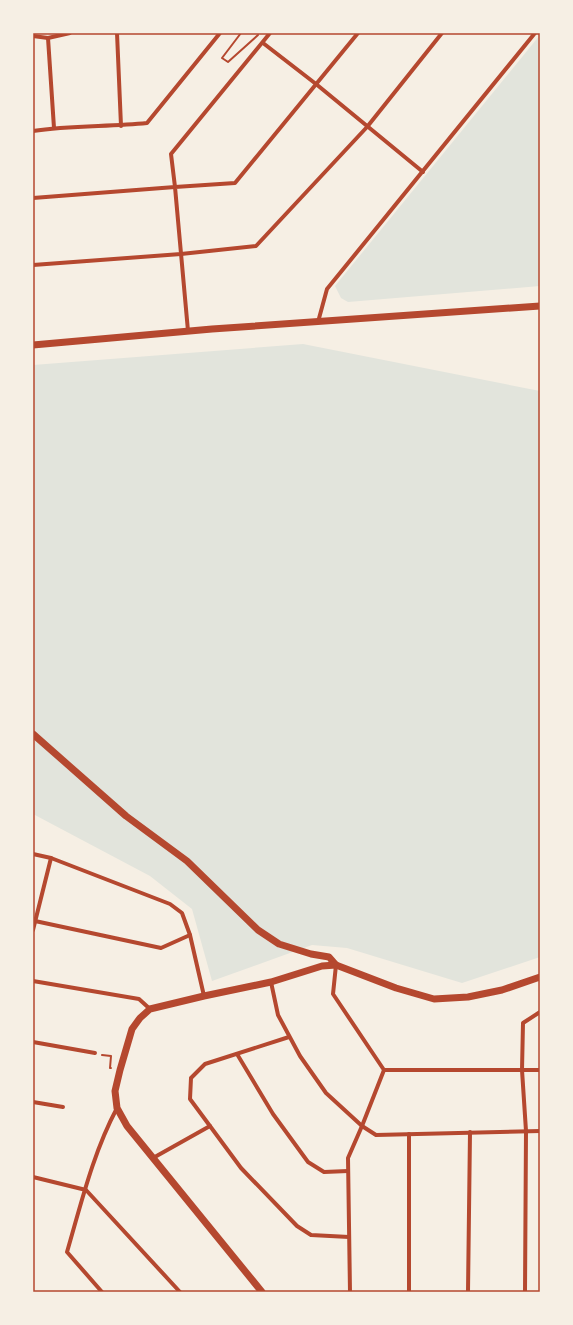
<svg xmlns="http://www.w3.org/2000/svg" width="573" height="1325" viewBox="0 0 573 1325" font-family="Helvetica,sans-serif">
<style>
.green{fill:#e2e4dc}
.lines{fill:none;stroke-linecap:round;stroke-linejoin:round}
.path{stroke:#b5482f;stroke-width:2}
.minor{stroke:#b5482f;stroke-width:4}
.tertiary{stroke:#b5482f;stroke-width:7}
.neatline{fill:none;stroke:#b5482f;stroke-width:1.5}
</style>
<rect width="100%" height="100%" fill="#f6efe4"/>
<!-- green -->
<g class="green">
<polygon points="540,35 540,286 348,302 341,298 335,286"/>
<polygon points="303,344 540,391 540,957 462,983 347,948 312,945 212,981 192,909 150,876 33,814 33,365"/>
</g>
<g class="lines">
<!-- path -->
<g class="path">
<polyline points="241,33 222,58 228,62 258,35"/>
<polyline points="102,1055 111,1056 110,1068 111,1068"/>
</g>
<!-- minor -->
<g class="minor">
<polyline points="117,33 121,126"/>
<polyline points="33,36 48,38 70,33"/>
<polyline points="48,38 54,128"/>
<polyline points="263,43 316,84 423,172"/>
<path d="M33 131C71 125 109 127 147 123L220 33"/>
<polyline points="33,198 175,187 171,154 270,33"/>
<polyline points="33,265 181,254 256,246 367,127 442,33"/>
<polyline points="318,322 327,289 535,33"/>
<polyline points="188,331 175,187 235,183 358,33"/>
<polyline points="33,854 51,858 170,904 182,913 190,935 204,996"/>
<polyline points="35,921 161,948 190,935"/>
<polyline points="33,930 51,858"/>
<polyline points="336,965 333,994 384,1070 540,1070"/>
<polyline points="33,981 139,999 150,1009"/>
<polyline points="271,982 278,1015 300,1056 326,1093 362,1126 376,1135 540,1131"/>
<polyline points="289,1037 205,1064 191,1078 190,1099 241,1168 297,1226 311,1235 349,1237"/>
<polyline points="33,1042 95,1053"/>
<polyline points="237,1054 273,1114 308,1162 324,1172 348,1171"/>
<polyline points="33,1102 63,1107"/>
<polyline points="153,1158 210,1126"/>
<polyline points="33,1177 86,1190 180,1292"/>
<path d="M102 1292 67 1252C81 1204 93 1153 117 1108"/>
<polyline points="350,1292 348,1158 362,1126 384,1070"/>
<polyline points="409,1292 409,1134"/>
<polyline points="468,1292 470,1132"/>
<polyline points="525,1292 526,1131 522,1070 523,1023 540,1012"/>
</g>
<!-- tertiary -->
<g class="tertiary">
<polyline points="33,345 212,329 540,306"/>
<polyline points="33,734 126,816 187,861 258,930 279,944 311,954 329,957 336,965"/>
<polyline points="262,1292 127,1126 117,1108 115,1091 120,1070 132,1029 140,1018 150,1009 204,996 271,982 322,966 336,965 396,988 434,999 468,997 502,990 540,977"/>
</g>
</g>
<!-- border -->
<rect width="573" height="1325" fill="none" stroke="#f6efe4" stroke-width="68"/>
<rect x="34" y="34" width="505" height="1257" class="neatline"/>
</svg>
